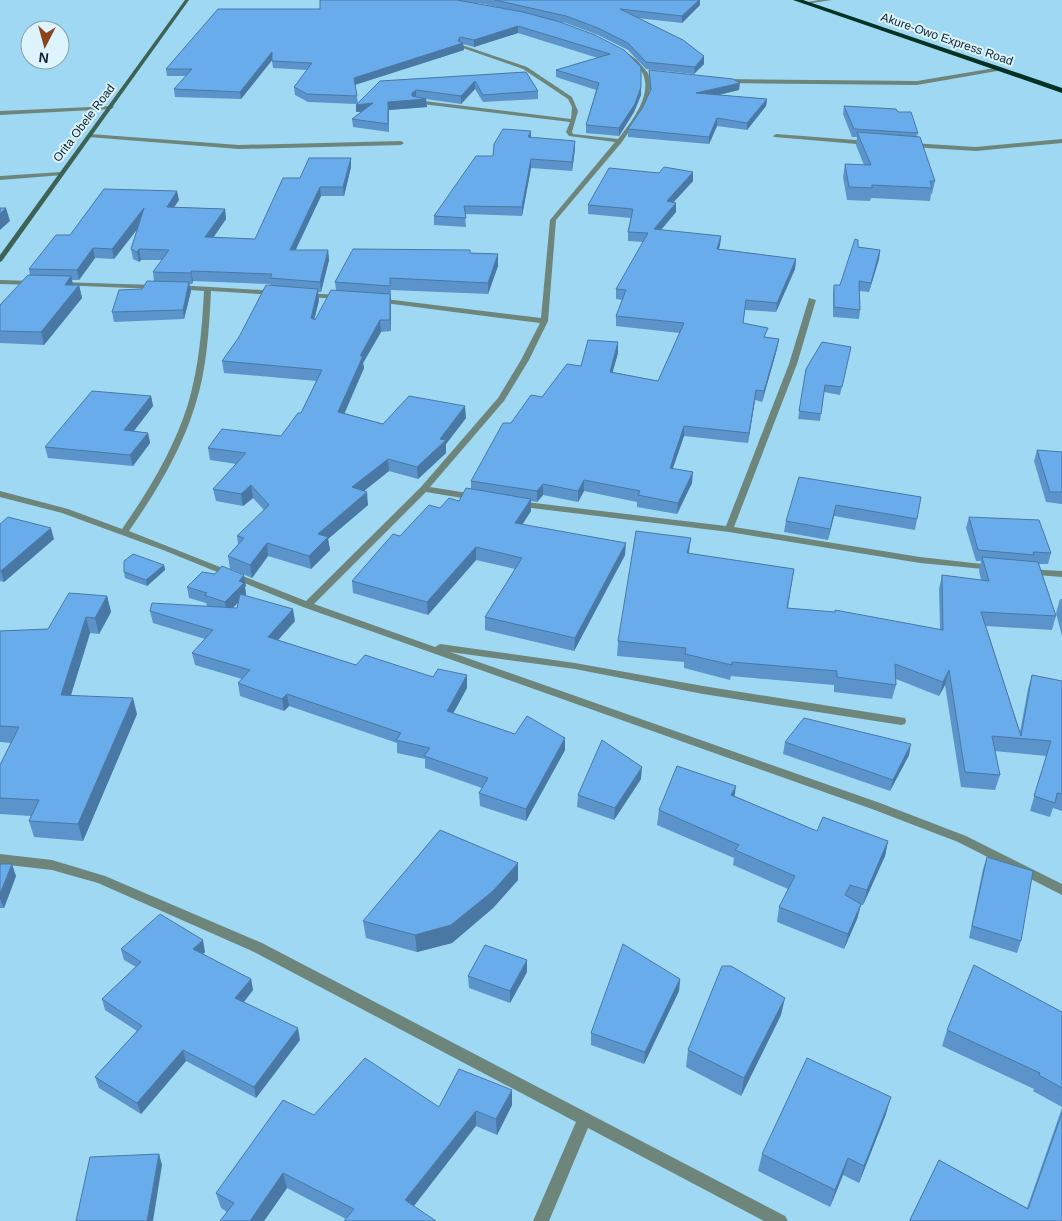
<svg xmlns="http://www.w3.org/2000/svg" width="1062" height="1221" viewBox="0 0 1062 1221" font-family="Helvetica,sans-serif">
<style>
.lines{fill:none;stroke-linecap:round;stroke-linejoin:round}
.street{fill:#6e857b;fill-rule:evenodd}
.secondary{fill:#3e6254;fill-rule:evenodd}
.highway{fill:#023224;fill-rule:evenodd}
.wall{fill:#5a94ca;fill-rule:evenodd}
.shaded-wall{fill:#4a78a4}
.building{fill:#69aceb;stroke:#4a78a4}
.labels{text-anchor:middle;stroke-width:4;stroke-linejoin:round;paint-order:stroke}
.far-street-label{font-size:12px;fill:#0c232d;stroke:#ddf4fe}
</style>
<rect width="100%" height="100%" fill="#9fd8f3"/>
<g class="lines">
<!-- street -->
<g class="street">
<polygon points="819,0 832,0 805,4 803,3"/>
<path d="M462 45 527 67 572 97 578 111 572 132 573 134 618 139C631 123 654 94 642 72 637 64 629 58 621 53V51H625L637 60 648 73 651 84 648 98 640 115 622 142 556 220 548 321 529 360 504 401 430 487 474 494 478 497 474 500 426 492 314 604 435 647 440 644 575 663 703 686 905 718 906 721 905 724 901 725 703 694 575 669 450 652 880 803 966 836 1062 884V895L958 842 872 809 303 607 163 550 62 513 0 497V491L68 509 122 529C149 490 174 449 188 404 199 367 202 329 204 291L177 289 173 287 177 285 278 291 279 293 275 295 211 291C209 330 207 369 195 406 181 451 156 492 129 531L306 601 421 487 498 398 521 360 540 323 377 302 373 300 377 298 541 318 550 220 615 142 569 136 566 132 570 122 414 103V101L416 100 571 119 572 107 568 99 523 69 460 47Z"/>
<polygon points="1001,67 1003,70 917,85 726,83 723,81 726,79 917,81"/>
<polygon points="113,106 114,107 111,109 0,115 0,111"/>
<polygon points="90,134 239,145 401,141 404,143 401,145 239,149 88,137 87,136"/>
<polygon points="776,134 869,141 872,143 869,145 774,137 773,136"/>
<polygon points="1062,139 1062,143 976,151 911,147 908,145 911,143 976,147"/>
<polygon points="61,172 64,174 63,175 0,180 0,176"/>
<polygon points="0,280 33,281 37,283 33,285 0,284"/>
<polygon points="60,282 155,285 159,287 155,289 58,285 56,284"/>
<polygon points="304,293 340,295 344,297 340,299 307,297 303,295"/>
<polygon points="809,298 816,300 797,364 734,527 920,557 991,565 996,568 994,570 920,563 729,532 515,506 513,504 515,502 518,501 726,526 789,364"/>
<polygon points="1028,569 1062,571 1062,577 1025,574 1023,572"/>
<polygon points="0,854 52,860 105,876 262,943 785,1216 788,1221 764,1221 588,1128 549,1221 533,1221 576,1122 252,951 98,883 52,870 0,864"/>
</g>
<!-- secondary -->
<polygon class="secondary" points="185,0 189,0 2,261 0,262 0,255"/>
<!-- highway -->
<polygon class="highway" points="793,0 803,0 1062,88 1062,93"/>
</g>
<!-- wall -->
<g class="wall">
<path d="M320 0H700V5L682 23 637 18 704 64 694 74 646 69 628 50 598 35 566 23 551 20 595 35 641 87V95L634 112 619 136 586 133V125L596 90 556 77V70L598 58 518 33 474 47 463 44 464 50 355 85 358 103 380 81 526 72 538 91V99L483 102 475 89 461 104 426 99 427 107 389 110V132L353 127 352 119 362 112H356V105L357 104 308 102 295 95 294 87 307 70 273 68 272 60 241 99 175 97 174 89 186 76H167L166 69 320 9ZM461 1 484 4 501 8Z"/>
<polygon points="649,70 739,90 719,95 767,99 766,106 747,130 717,126 709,144 628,137 628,129 643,107 650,91 649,77"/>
<polygon points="844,106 918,133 917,136 935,181 932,194 931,194 930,201 871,198 870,201 847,200 843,177 845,164 864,165 856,145 857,137 852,137 843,114"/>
<polygon points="531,138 575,149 572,171 531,168 522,216 465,214 466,227 434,225 434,216 493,156"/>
<path d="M351 158V167L344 196H321L295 250H328L329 260 321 292H318L319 300 314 320H315L336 290 335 282 470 253 498 254V266L488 294 391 290V331L381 332 363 363 364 368 344 413 383 424 466 418 446 444V453L418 479 389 471 363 491 368 505 328 539 330 550 311 569 268 556 252 578 231 569 246 586 245 587 246 594 245 595 295 621 278 640 356 665 433 677 467 675V688L453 713 515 734 565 738V750L526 821 480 806 479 793 482 788 425 768V759L397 753V743L289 706 284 711 240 696 238 683 242 679 195 665 192 653 205 639 153 623 150 611 207 606 206 603 189 598 187 587 215 574 230 569 228 556 238 544 237 536 264 510 253 498 243 506 216 501 213 489 236 464 210 460 208 448 281 436 301 413 316 381 224 373 222 361 239 337 271 285 270 284 193 281 192 284H189L191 291 184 319 114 322 112 312 142 289 154 281 153 272 162 260H141L139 262 133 259 131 249 138 228 114 259 95 258 79 280H72L73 285H79L82 298 44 345 0 343V305L30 275 29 269 70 235 179 200 174 207 225 209 226 219 213 237 255 239 300 178ZM239 602 237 608H232Z"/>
<polygon points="693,181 674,202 676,212 661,230 721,236 720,245 719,249 796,259 795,269 776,312 745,310 743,323 766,337 779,339 777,349 762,402 755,400 748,443 684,436 673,468 692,483 677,514 637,507 637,502 584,491 578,502 543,495 537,502 531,501 531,511 522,524 625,555 574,651 485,630 485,617 515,569 476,560 428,615 353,593 352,581 400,536 440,508 459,501 471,489 471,481 511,423 542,397 581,366 618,353 612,372 658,381 680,333 616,326 616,316 622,300 616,299 616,289 643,242 628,241 628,232 631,218 588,214 588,205"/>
<polygon points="858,247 880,250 879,259 869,292 860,291 860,310 859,319 833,317 833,294 834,285 840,285"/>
<polygon points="851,347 840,395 824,392 820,421 798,419 806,369"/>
<polygon points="151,396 153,406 134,431 148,433 150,443 133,466 48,458 45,447"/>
<polygon points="1037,450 1062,452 1062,504 1046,502 1034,461"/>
<polygon points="799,477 917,519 915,530 834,516 828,540 784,532 786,521"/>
<polygon points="969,517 1051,553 1048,564 1039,564 1056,616 1052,630 986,626 1020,732 1028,689 1032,675 1062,681 1062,811 1053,808 1050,817 1030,811 1046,756 995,751 1000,775 995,790 961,787 945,685 939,696 896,679 896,685 892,699 834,692 834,685 731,676 730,680 684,668 684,662 617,656 618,641 689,554 794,569 788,608 940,630 939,589 942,575 981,580 979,571 981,561 976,561 966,528"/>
<polygon points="0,524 54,539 4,582 0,581"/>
<polygon points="164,565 165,570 147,586 125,578 124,572"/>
<polygon points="107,596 111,612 99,634 90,633 71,695 137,714 83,841 34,837 29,821 31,816 0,814 0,765 11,743 0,742 0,631 48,629"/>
<polygon points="1060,599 1062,599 1062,636 1056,613"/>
<polygon points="785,742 909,755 890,791 783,754"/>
<polygon points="641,779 614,820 577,807 578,795"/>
<polygon points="735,796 817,831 888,841 885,856 863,905 861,905 857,919 844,949 777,922 779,907 788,889 733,865 734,858 657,825 659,810"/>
<polygon points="987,857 1021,941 1017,953 969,938 983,869"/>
<polygon points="518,863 518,880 493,908 452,943 417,952 366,938 363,921"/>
<polygon points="0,864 16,876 4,908 0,908"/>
<polygon points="121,949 205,952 203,954 251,979 253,990 244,1002 300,1040 256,1098 186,1061 141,1114 99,1088 95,1077 137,1031 105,1010 102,999 136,967 124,960"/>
<polygon points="527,972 510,1003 469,988 468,976"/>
<polygon points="680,979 679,991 644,1064 591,1045 591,1033"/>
<polygon points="1062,1012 1062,1107 1033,1091 1034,1089 942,1046 947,1030"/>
<polygon points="781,1015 741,1096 686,1067 688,1050"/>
<polygon points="512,1105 497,1135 476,1126 346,1219 287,1188 264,1221 220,1221 227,1212 221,1208 216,1193 314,1115 439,1107"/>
<polygon points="1062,1108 1062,1221 909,1221 939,1160 1027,1208"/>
<polygon points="886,1114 859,1183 843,1175 830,1207 758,1171 762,1154"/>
</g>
<!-- shaded-wall -->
<g class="shaded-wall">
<polygon points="699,0 700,0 700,5 682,23 682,16"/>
<polygon points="518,26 518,33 474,47 474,40"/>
<polygon points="460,37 460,44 463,43 464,50 354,85 354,78 458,41"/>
<polygon points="272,52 273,59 241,99 240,92"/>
<polygon points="704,56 704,64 694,74 695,67"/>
<polygon points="475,81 475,89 461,104 461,96"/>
<polygon points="740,83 739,90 696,100 696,93"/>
<polygon points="641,87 641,95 634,112 619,136 619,128"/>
<polygon points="416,90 416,98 412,100 412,93"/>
<polygon points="426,99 427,107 389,110 389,132 388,102"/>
<polygon points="767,99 766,106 747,130 747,123"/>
<polygon points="373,103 374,111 356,112 356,105"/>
<polygon points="717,118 717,126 709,144 709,137"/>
<polygon points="531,131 531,139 528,137"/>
<polygon points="575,141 575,149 572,171 572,162"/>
<polygon points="351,158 351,167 344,196 343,187"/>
<polygon points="531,159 531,168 522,216 522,207"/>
<polygon points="693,172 693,181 666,210 667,201"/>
<polygon points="320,187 321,196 291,260 290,250"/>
<polygon points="177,191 179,200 168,216 167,207"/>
<polygon points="676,203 676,212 654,238 654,229"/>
<polygon points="6,208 10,221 0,230 0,214"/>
<polygon points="144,208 146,218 114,259 112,249"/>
<polygon points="225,209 226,219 207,247 205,237"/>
<polygon points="721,236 720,245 716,258 717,249"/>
<polygon points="93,248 95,258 79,280 77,270"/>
<polygon points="139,249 141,260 139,262 137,252"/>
<polygon points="328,250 329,260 321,292 320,282"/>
<polygon points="880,250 879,259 869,292 871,283"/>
<polygon points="498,254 498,266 488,294 488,283"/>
<polygon points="796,259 795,269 776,312 777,303"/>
<polygon points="191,271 193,281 192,284 191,273"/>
<polygon points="71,276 74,288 65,285"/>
<polygon points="189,282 191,291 184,319 183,310"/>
<polygon points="79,285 82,298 44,345 41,332"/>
<polygon points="318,289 319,300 312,329 311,318"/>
<polygon points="390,294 391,305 391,331 390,320"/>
<polygon points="380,320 381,332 363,363 364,368 340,424 338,412 360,356"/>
<polygon points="779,339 777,349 762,402 764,391"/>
<polygon points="618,342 618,353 610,382 610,372"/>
<polygon points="756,390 755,400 748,443 749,433"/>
<polygon points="151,396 153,406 126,441 124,430"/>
<polygon points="465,406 466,418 446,444 446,453 418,479 417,467"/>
<polygon points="684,426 684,436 669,479 670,468"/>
<polygon points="148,433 150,443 133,466 130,455"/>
<polygon points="388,459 389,471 353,500 352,487"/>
<polygon points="693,472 692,483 677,514 678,503"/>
<polygon points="584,480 584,491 578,502 578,491"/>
<polygon points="543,484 543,495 537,502 537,491"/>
<polygon points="251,485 253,498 243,506 241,494"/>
<polygon points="367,492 368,505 328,539 330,550 311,569 309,556 318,534"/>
<polygon points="531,499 531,511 515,536 515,523"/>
<polygon points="836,505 834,516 828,540 830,529"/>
<polygon points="51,528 54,539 4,582 1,571"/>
<polygon points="691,538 689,552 686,567 687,553"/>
<polygon points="267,543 268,556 252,578 250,565"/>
<polygon points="626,543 625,555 574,651 575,638"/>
<polygon points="476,547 476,560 428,615 427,602"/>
<polygon points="164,565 165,570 147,586 146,580"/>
<polygon points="244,575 246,586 245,587 246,594 227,614 225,602"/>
<polygon points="107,596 111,612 99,634 95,618"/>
<polygon points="293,609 295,621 270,649 268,637"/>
<polygon points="86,617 90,633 66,711 61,695"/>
<polygon points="949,670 945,685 939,696 943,682"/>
<polygon points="467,675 467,688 448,723 447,711"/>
<polygon points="287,694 289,706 284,711 282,699"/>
<polygon points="133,698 137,714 83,841 78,824"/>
<polygon points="565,738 565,750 526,821 526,809"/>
<polygon points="911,744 909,755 890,791 893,780"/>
<polygon points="642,767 641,779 614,820 615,808"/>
<polygon points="736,786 734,801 731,795"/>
<polygon points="888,841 885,856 863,905 867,890"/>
<polygon points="518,863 518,880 493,908 452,943 417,952 415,935"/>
<polygon points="12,864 16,876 4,908 0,899 0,894"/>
<polygon points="861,904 857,919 844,949 848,934"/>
<polygon points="203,940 205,952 196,961 193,949"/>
<polygon points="527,960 527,972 510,1003 510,991"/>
<polygon points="251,979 253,990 238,1009 235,998"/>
<polygon points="680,979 679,991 644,1064 645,1052"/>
<polygon points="785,998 781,1015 741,1096 744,1078"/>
<polygon points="298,1028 300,1040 256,1098 254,1087"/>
<polygon points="183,1050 186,1061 141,1114 137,1103"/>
<polygon points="512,1090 512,1105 497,1135 496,1119"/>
<polygon points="891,1097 886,1114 859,1183 864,1166"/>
<polygon points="476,1111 476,1126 407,1215 405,1200"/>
<polygon points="159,1154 162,1165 153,1221 147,1221"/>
<polygon points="848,1158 843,1175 830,1207 835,1190"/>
<polygon points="283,1173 287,1188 264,1221 250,1221"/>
</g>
<!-- building -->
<g class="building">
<polygon points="320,0 457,0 523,12 560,22 595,35 624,50 641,67 641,87 635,104 619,128 586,125 599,83 556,70 610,54 518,26 474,40 460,37 458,41 463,43 354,78 357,96 307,94 294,87 312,63 272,61 272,52 240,92 174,89 192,69 166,69 218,9 320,9"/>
<polygon points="495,0 699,0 682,16 620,9 683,40 704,56 695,67 646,62 628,43 598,28 566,16"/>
<polygon points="649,70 733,79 740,83 696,93 767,99 747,123 717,118 709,137 628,129 643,107 651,89"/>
<polygon points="526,72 538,91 483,95 475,81 461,96 416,90 412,93 412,96 426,99 388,102 388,124 352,119 373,103 356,105 380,81"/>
<polygon points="844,106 896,109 898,112 911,112 918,133 854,129"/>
<polygon points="503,129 531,131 528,137 575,141 572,162 531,159 522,207 464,206 466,218 434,216 476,156 493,156 494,144"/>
<polygon points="857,132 920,137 935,181 930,181 932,188 872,185 872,188 849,187 845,164 871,165"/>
<polygon points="309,158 351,158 343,187 320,187 290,250 328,250 320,282 270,278 272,274 191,271 191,273 153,272 169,250 139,249 137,252 131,249 144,208 112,249 93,248 77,270 29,269 56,235 70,235 104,189 177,191 167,207 225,209 205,237 255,239 283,178 300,178"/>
<polygon points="664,167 693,172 667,201 676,203 654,229 721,236 717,249 796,259 777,303 746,300 743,323 768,328 764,337 779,339 764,391 756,390 749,433 684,426 670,468 693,472 678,503 638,495 640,491 584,480 578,491 543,484 537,491 471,481 503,423 511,423 531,395 542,397 567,364 581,366 588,340 618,342 610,372 658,381 684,323 616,316 626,290 616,289 648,233 628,232 633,209 588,205 609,168 659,173"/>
<polygon points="0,208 6,208 0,214"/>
<polygon points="855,239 858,240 858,247 880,250 871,283 859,281 860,310 834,307 834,285 840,285"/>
<polygon points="353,249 470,250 470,253 498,254 488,283 390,278 390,286 335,282"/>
<polygon points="28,275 71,276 65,285 79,285 41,332 0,331 0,305"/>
<polygon points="147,281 189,282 183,310 112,312 119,290 142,289"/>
<polygon points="266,285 318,289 311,318 315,320 331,290 390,294 390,320 380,320 360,356 363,356 338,412 383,424 409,396 465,406 440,439 446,440 417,467 388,459 352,487 367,492 318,534 328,537 309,556 267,543 250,565 228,556 244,538 237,536 269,505 251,485 241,494 213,489 246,453 208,448 222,429 281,436 298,413 301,413 322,370 222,361 239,337"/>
<polygon points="822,342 851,347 842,387 825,385 821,414 799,411 806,369"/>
<polygon points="92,391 151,396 124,430 148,433 130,455 45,447"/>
<polygon points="1037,450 1062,452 1062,492 1050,492"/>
<polygon points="799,477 921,497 917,519 836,505 830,529 786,521"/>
<polygon points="466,488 531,499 515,523 626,543 575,638 485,617 522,558 476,547 427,602 352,581 393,534 400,536 429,505 440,508 449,498 459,501"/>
<polygon points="8,517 51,528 1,571 0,571 0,524"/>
<polygon points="969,517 1039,520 1051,553 1033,552 1034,555 978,550"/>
<polygon points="636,531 691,538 687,553 794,569 787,608 835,612 835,610 943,630 942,575 989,581 982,557 1038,562 1056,616 981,612 1021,736 1032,675 1062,681 1062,794 1057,793 1055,803 1034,796 1051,741 992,736 1000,775 965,772 949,670 943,682 895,664 896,685 837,677 837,671 732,662 732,665 685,654 686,648 618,641"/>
<polygon points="133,554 164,565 146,580 124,572 124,561"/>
<polygon points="222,566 244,575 239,581 244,583 225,602 204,595 207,593 187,587 202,572 215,574"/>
<polygon points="69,593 107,596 95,618 86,617 61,695 133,698 78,824 29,821 39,800 0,798 0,765 19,727 0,726 0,631 48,629"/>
<polygon points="240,594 293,609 268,637 356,665 365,655 433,677 438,669 467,675 447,711 515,734 527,716 565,738 526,809 479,793 488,778 424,756 430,748 396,740 401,733 287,694 282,699 238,683 250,670 192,653 213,630 150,611 152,603 237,608"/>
<polygon points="804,718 911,744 893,780 785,742"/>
<polygon points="602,740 642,767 615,808 578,795"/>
<polygon points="677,766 736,786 731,795 817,831 823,817 888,841 867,890 850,885 845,895 861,904 848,934 779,907 795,876 735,850 739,845 659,810"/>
<polygon points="440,830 518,863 493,891 451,925 415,935 363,921"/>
<polygon points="987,857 1033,871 1021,941 972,926"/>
<polygon points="0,864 12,864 0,894"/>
<polygon points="160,914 203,940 193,949 251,979 235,998 298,1028 254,1087 183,1050 137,1103 95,1077 142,1026 102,999 141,962 121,949"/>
<polygon points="623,944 680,979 645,1052 591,1033"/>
<polygon points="485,945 527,960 510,991 468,976"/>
<polygon points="974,965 1062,1012 1062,1088 1039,1075 1040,1073 947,1030"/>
<polygon points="722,966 731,966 785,998 744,1078 688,1050"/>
<polygon points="365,1058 439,1107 459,1069 512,1090 496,1119 476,1111 405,1200 436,1221 344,1221 354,1209 283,1173 250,1221 220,1221 234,1203 216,1193 283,1100 314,1115"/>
<polygon points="807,1058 891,1097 864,1166 848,1158 835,1190 762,1154"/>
<polygon points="1062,1113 1062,1221 911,1221 910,1220 939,1160 1028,1209"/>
<polygon points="159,1154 147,1221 76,1221 90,1157"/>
</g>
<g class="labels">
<!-- far-street labels -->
<g class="far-street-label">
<text transform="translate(947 39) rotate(19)" y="4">Akure-Owo Express Road</text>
<text transform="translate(84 123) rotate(-53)" y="4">Orita Obele Road</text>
</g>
</g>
<!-- north arrow -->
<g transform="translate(45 45) rotate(186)"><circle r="24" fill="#ddf4fe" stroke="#89a0aa"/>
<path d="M0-4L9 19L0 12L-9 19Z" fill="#8b451d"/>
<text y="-8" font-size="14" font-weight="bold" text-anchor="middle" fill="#0c232d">N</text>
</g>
</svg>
